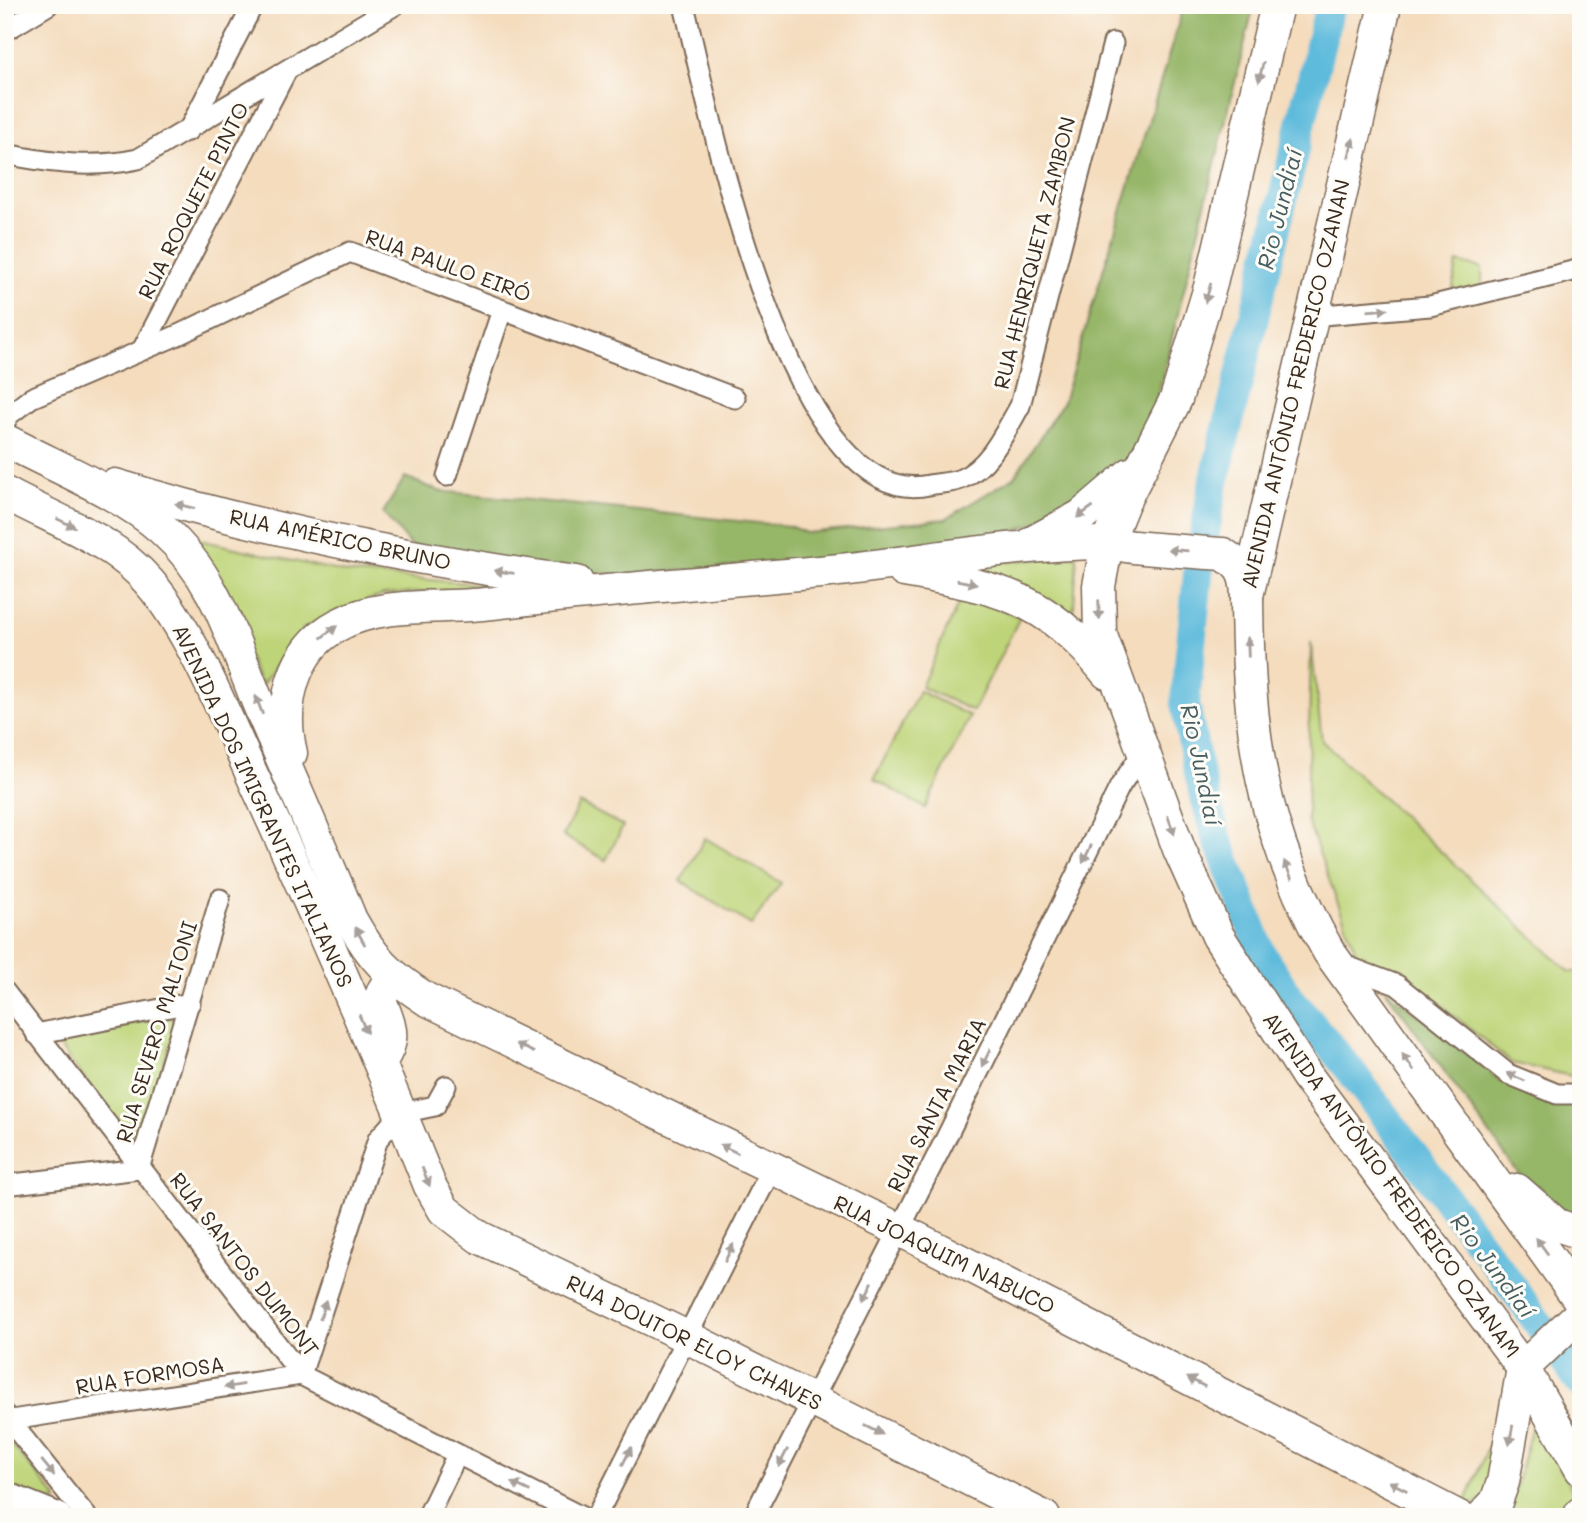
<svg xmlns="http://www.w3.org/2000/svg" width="1586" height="1522" viewBox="0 0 1586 1522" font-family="Mali,sans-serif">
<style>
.green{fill:#bed478;stroke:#7c7f4b;stroke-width:2}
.forest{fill:#96b668;stroke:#687043;stroke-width:2}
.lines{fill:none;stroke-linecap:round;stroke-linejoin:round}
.river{stroke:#5ebbdc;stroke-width:30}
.street-casing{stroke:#7c6856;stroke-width:23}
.secondary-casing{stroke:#7c6856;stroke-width:32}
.primary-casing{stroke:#7c6856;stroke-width:35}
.street{stroke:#fff;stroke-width:19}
.secondary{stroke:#fff;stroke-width:28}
.primary{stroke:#fff;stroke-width:32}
.oneway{fill:#a79f9a}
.labels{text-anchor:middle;stroke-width:6;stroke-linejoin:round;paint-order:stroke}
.street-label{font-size:21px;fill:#3b2a1e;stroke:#fdfcf7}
.water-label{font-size:23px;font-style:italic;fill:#475d60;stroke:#fdfcf7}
</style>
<rect width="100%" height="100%" fill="#fdfcf7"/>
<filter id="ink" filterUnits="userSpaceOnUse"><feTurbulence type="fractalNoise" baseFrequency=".0143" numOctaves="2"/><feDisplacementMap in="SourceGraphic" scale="14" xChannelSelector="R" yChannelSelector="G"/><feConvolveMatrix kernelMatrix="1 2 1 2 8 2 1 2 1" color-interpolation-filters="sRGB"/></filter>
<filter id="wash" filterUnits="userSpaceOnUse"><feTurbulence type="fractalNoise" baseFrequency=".00686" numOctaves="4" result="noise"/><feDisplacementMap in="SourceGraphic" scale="28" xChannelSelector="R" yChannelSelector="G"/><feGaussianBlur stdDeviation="1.57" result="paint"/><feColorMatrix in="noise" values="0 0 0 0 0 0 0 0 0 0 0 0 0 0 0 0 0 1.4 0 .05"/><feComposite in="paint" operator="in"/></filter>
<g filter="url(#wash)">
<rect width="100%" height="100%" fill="#f4dcbd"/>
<!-- green -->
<g class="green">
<polygon points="1457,262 1482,268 1482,289 1452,294"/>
<polygon points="195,539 347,573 501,586 384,595 344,608 304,628 261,686"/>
<polygon points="1077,556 1073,623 940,567"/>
<polygon points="963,593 1020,617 973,711 921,687"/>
<polygon points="1311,643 1322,741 1570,972 1581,972 1581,1078 1512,1063 1408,978 1359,960 1307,820"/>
<polygon points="919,691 970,716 925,808 874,779"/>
<polygon points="579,803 623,826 606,860 563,836"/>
<polygon points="705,838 781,883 751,925 681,881"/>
<polygon points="170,1017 175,1023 175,1029 141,1129 135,1134 127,1135 60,1047 62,1035"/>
<polygon points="1507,1399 1492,1490 1474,1505 1465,1504"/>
<polygon points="1533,1422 1575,1495 1566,1517 1508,1517"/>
<polygon points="5,1437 57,1498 57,1502 5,1493"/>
</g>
<!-- forest -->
<g class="forest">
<polygon points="1184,5 1254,5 1146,444 1078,507 993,539 774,564 615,575 434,553 410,545 383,513 405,477 439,491 789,526 806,533 945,519 1014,477 1063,402"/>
<polygon points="1384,988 1502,1082 1581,1100 1581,1223 1534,1195"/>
</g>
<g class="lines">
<!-- river -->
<polyline class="river" points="1330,5 1212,490 1198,574 1185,703 1198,770 1215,833 1262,955 1289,997 1350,1070 1513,1288 1581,1384"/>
</g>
</g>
<g filter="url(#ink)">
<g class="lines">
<defs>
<g id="street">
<path d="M684 5C708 103 787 516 929 485 939 483 952 483 961 479 990 466 1005 432 1020 406L1113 43"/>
<polyline points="5,31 48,5"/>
<polyline points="188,131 253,5"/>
<path d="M5 154C51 163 92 169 138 159L395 5"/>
<polyline points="1311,316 1430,306 1581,269"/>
<polyline points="142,350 285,74"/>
<polyline points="5,422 9,415 31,398 178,335 350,252 735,398"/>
<polyline points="447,476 502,310"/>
<polyline points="1341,964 1397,985 1508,1074 1557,1094 1581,1094"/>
<polyline points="5,992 301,1375 582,1517"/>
<polyline points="36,1034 190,1003"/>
<polyline points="5,1185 139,1169 220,899"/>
<polyline points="301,1375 378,1139 401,1113 435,1106 446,1086"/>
<polyline points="5,1415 87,1517"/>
<polyline points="5,1421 301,1375"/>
<polyline points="427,1517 457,1455"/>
<polyline points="596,1517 771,1170"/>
<polyline points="753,1517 944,1142 1120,786 1143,752"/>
</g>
<polyline id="secondary" points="5,1496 57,1517"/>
<g id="primary">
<polyline points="1277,5 1210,287 1176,399 1123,503 1107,543 1099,586 1100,633 1179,849 1218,936 1307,1076 1523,1368 1581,1469"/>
<path d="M1385 5 1247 596C1248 733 1260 831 1329 952L1581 1302"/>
<path d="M5 440C53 466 122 493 162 529 222 582 234 650 265 719 294 786 323 852 351 920 372 958 389 975 426 999L916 1238 1459 1517"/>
<path d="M115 485C266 531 420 561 577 582"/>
<path d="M5 493C54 520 111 538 149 582 191 630 226 718 253 777 315 912 375 1048 430 1186L444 1210 479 1237 687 1337 1044 1517"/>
<polyline points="1033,542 1081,516 1130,474"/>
<path d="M904 571C999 588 1044 595 1107 673"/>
<path d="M291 753C280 707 291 650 338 625 385 600 442 610 494 603 606 589 718 582 830 571 921 562 1011 544 1103 543 1113 543 1124 546 1134 547 1164 550 1194 552 1223 554 1242 566 1246 574 1247 596"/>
<path d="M380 1062C398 1037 389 1026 380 999L384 989 396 980"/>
<polyline points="1517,1190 1557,1225 1581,1233"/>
<polyline points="1482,1517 1496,1502 1503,1482 1523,1368 1581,1313"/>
<polyline points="1579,1517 1581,1513"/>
</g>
</defs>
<!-- street casing -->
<use href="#street" class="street-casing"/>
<!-- secondary casing -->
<use href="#secondary" class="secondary-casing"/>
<!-- primary casing -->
<use href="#primary" class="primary-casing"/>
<!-- street -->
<use href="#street" class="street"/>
<!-- secondary -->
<use href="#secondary" class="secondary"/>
<!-- primary -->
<use href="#primary" class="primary"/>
</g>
<!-- one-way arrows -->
<defs><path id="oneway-solid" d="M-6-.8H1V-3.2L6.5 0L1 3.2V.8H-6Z" transform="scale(1.75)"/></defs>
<g class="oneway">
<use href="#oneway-solid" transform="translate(1261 72) rotate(103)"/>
<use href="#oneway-solid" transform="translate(1351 148) rotate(-76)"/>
<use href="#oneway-solid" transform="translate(1208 293) rotate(106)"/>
<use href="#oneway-solid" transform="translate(1378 310) rotate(-5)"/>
<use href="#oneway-solid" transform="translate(185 506) rotate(-166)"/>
<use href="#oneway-solid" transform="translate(1085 512) rotate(145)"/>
<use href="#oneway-solid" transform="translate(66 523) rotate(25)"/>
<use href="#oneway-solid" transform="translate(1178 550) rotate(-175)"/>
<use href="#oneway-solid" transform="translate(504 572) rotate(-172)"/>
<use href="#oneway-solid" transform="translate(967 582) rotate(10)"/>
<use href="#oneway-solid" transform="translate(1099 610) rotate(88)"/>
<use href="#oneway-solid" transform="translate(329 632) rotate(-37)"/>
<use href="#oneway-solid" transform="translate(1248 647) rotate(-92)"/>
<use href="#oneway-solid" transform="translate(259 705) rotate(-111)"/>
<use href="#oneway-solid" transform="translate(1171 825) rotate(70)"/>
<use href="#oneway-solid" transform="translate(1087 854) rotate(116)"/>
<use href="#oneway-solid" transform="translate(1288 870) rotate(-113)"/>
<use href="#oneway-solid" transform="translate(360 936) rotate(-119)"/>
<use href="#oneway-solid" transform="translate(363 1024) rotate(67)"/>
<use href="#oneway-solid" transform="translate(525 1048) rotate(-153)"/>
<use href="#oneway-solid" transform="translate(986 1058) rotate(116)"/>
<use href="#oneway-solid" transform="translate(1408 1062) rotate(-125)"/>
<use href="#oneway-solid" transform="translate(1516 1077) rotate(-156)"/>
<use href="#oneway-solid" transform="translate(729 1149) rotate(-154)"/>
<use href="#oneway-solid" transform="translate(426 1177) rotate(68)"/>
<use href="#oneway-solid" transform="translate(1542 1246) rotate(-126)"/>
<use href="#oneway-solid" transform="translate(729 1253) rotate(-64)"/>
<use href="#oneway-solid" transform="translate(868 1291) rotate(117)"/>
<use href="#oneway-solid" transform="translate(323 1310) rotate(-72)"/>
<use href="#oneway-solid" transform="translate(1196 1382) rotate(-153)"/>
<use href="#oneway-solid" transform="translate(234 1386) rotate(171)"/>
<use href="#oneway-solid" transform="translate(874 1430) rotate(27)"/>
<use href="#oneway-solid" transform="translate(1511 1435) rotate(100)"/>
<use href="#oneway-solid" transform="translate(627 1456) rotate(-63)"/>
<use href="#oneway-solid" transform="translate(783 1458) rotate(117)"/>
<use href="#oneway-solid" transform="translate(48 1468) rotate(51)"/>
<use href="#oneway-solid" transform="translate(1398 1486) rotate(-153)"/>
<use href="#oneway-solid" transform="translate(521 1487) rotate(-154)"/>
</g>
</g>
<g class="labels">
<!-- street labels -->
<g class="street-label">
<text transform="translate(194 201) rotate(-63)" y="7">RUA ROQUETE PINTO</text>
<text transform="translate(1035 253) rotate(-76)" y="7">RUA HENRIQUETA ZAMBON</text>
<text transform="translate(448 266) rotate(20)" y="7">RUA PAULO EIRÓ</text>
<text transform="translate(1296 384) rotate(-77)" y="7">AVENIDA ANTÔNIO FREDERICO OZANAN</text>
<text transform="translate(340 540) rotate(12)" y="7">RUA AMÉRICO BRUNO</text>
<text transform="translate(262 806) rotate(65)" y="7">AVENIDA DOS IMIGRANTES ITALIANOS</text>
<text transform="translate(157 1032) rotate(-73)" y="7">RUA SEVERO MALTONI</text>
<text transform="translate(937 1105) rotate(-63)" y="7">RUA SANTA MARIA</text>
<text transform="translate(1391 1185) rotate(54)" y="7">AVENIDA ANTÔNIO FREDERICO OZANAM</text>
<text transform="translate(944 1255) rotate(26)" y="7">RUA JOAQUIM NABUCO</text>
<text transform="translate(244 1265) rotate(52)" y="7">RUA SANTOS DUMONT</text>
<text transform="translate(694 1343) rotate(26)" y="7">RUA DOUTOR ELOY CHAVES</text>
<text transform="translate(150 1376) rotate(-9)" y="7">RUA FORMOSA</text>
</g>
<!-- water labels -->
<g class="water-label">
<text transform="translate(1280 209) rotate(-76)" y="8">Rio Jundiaí</text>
<text transform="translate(1201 765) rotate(78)" y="8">Rio Jundiaí</text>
<text transform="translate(1493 1266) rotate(53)" y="8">Rio Jundiaí</text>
</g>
</g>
<!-- margin -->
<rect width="1586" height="1522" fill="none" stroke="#fdfcf7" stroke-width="28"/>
</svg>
